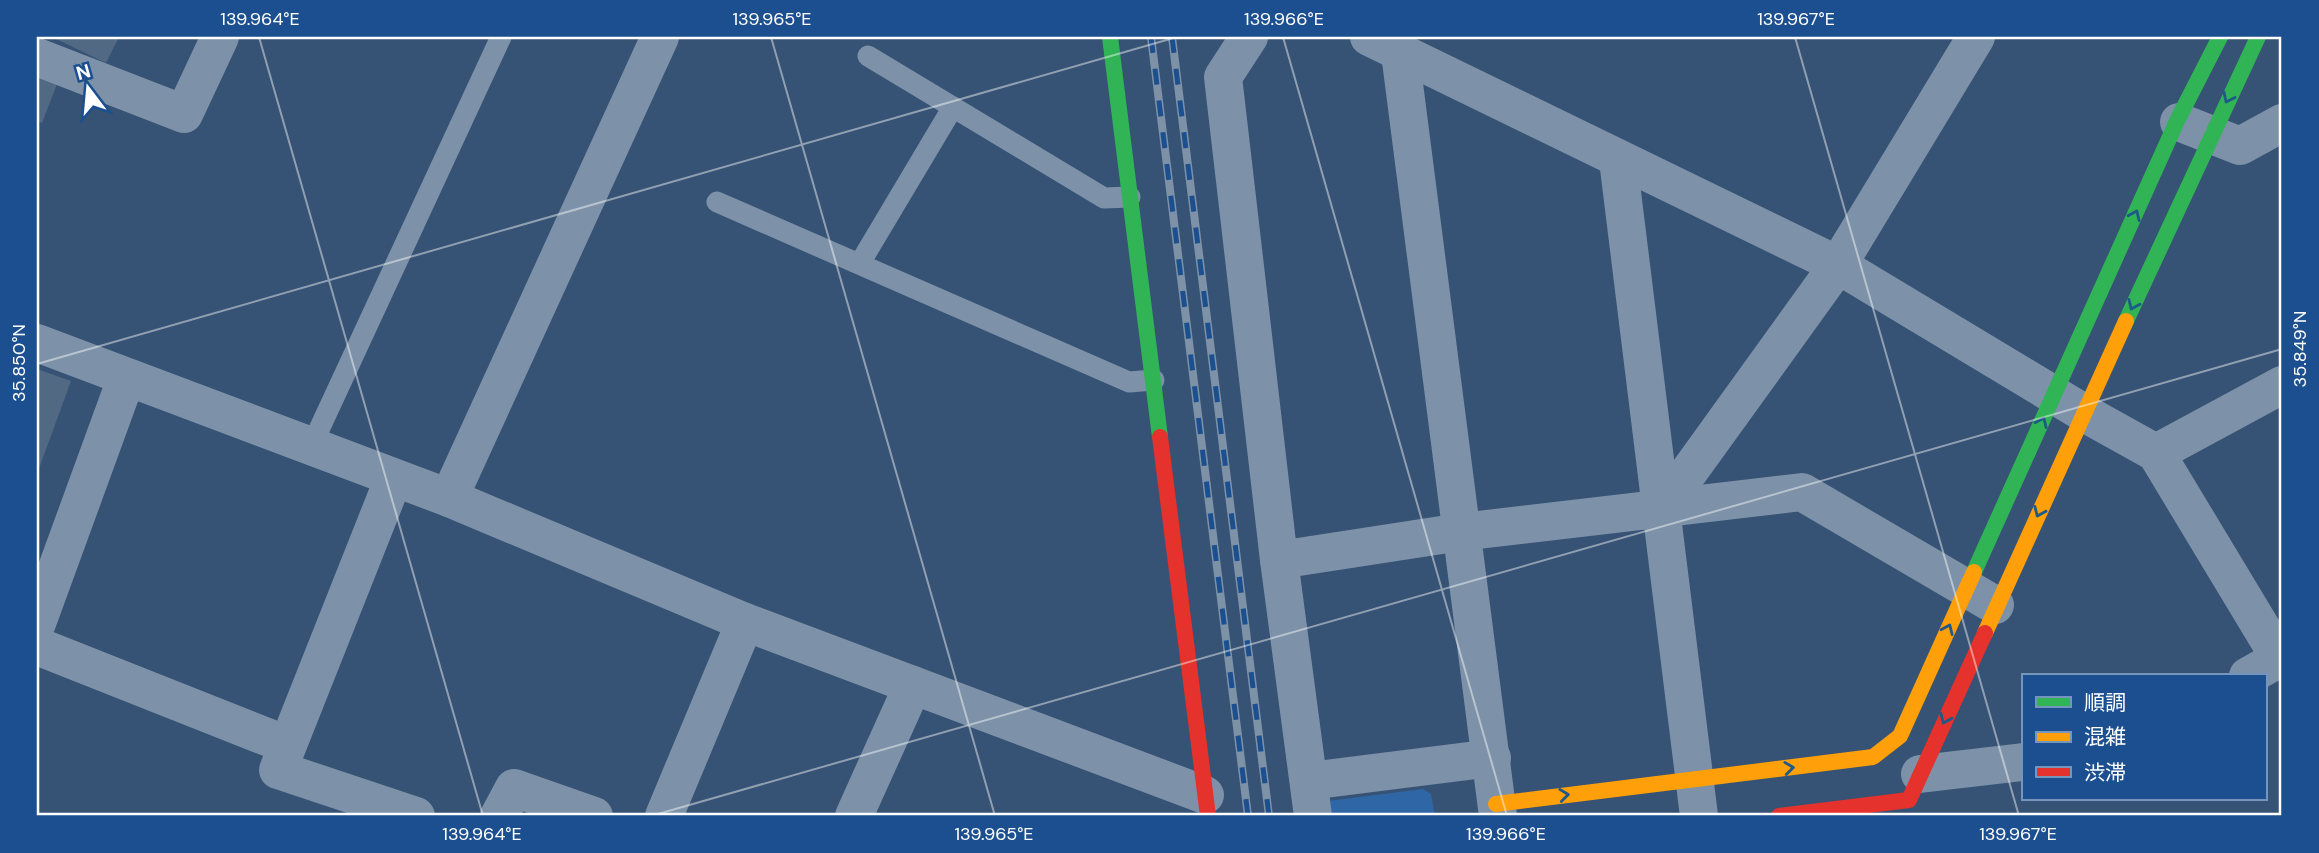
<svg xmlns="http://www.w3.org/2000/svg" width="2319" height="853" viewBox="0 0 2319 853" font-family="'DM Sans','Noto Sans JP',sans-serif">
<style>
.green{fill:#2f66a5}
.building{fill:#526984}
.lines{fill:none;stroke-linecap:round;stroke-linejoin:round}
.lane{stroke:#7d92a8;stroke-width:21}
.street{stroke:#7d92a8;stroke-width:38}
.fast{stroke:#30b455;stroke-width:16}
.slow{stroke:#ff9f0a;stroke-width:16}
.jam{stroke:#e5322d;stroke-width:16}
.rail-casing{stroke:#7e92a7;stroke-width:8}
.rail{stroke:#1b4f8f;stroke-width:5;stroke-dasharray:16;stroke-linecap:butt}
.oneway{stroke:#1d5989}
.ticks{fill:none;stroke:#fff;stroke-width:2;stroke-opacity:0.45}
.neatline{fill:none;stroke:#fff;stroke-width:2.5}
.ticks-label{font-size:18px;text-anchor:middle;fill:#fff}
</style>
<rect width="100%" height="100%" fill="#365274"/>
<!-- green -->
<polygon class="green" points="1423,789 1431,794 1435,816 1322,816 1320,802"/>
<!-- building -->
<g class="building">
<polygon points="52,37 119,37 106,63"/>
<polygon points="37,75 57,84 42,123 37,121"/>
<polygon points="37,369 71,381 37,474"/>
</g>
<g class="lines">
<!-- lane -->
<g class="lane">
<polyline points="868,56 1104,198 1130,197"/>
<polyline points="717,202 1129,382 1154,380"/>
<polyline points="860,263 953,107"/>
<polyline points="310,449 501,37"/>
</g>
<!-- street -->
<g class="street">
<polyline points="1249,37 1223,77 1279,560 1313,816"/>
<polyline points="1369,37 1838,265 2084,413 2156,453 2282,662"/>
<polyline points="1400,53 1498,816"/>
<polyline points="37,57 184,114 220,37"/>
<polyline points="2179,122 2240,146 2282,123"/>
<polyline points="1618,160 1699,816"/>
<polyline points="37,343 449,498 745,622 1205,795"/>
<polyline points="2156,453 2282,385"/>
<polyline points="393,480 278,770 416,816"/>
<polyline points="449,498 660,37"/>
<polyline points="1662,509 1838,265 1976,37"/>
<polyline points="1279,560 1461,532 1802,492 1995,605"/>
<polyline points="37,623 126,379"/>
<polyline points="37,646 287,745"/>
<polyline points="2248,676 2282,657"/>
<polyline points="1920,774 2023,762"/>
<polyline points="1309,781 1492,758"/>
<polyline points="499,816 514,788 594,816"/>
<polyline points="664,816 745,622"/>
<polyline points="854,816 913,685"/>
</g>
<!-- fast -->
<g class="fast">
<polyline points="1110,37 1160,437"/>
<polyline points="2126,321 2258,37"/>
<polyline points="1974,572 2177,121 2220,37"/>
</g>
<!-- slow -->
<g class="slow">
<polyline points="1985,633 2126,321"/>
<polyline points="1496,804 1873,757 1900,736 1974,572"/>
</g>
<!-- jam -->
<g class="jam">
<polyline points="1160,437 1208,816"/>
<polyline points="1779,816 1909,800 1985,633"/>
</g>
<defs>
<g id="rail">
<polyline points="1151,37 1248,816"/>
<polyline points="1172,37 1269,816"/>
</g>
</defs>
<!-- rail casing -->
<use href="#rail" class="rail-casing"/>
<!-- rail -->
<use href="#rail" class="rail"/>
</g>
<!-- one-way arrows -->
<defs><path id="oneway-chevron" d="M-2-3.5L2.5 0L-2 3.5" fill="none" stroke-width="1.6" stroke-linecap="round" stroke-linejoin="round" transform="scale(1.75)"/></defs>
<g class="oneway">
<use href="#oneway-chevron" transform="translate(2228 98) rotate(116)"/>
<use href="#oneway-chevron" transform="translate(2135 215) rotate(-66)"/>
<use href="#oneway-chevron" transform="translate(2133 305) rotate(114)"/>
<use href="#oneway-chevron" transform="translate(2042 422) rotate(-66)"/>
<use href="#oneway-chevron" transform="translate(2039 512) rotate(114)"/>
<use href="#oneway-chevron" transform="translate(1948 629) rotate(-66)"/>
<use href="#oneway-chevron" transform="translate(1945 719) rotate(114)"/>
<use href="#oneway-chevron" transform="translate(1789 768) rotate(-7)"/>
<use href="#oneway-chevron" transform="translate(1564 795) rotate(-7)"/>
</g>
<!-- ticks -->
<path class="ticks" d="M259 37 483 816M771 37 995 816M1283 37 1507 816M1795 37 2019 816M37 364 1177 37M651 816 2282 349"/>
<!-- border -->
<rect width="2319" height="853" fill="none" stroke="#1b4f8f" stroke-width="77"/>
<!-- legend -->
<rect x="2022" y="674" width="245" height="126" fill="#1b4f8f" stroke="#7695bc" stroke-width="2"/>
<rect x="2036" y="697" width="35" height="10" fill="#30b455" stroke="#7695bc" stroke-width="2"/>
<text x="2084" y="710" font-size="21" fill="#ffffff">順調</text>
<rect x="2036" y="732" width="35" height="10" fill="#ff9f0a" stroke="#7695bc" stroke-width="2"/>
<text x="2084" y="744" font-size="21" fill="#ffffff">混雑</text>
<rect x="2036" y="767" width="35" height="10" fill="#e5322d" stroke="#7695bc" stroke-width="2"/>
<text x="2084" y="780" font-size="21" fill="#ffffff">渋滞</text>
<!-- north arrow -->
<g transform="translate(88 88) rotate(344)" stroke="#1b4f8f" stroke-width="5" paint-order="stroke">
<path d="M0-5L12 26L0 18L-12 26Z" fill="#ffffff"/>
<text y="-10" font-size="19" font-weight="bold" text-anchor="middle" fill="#ffffff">N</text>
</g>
<rect x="38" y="38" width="2242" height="776" class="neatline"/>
<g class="ticks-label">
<text x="260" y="25">139.964°E</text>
<text x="772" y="25">139.965°E</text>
<text x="1284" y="25">139.966°E</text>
<text x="1796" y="25">139.967°E</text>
<text transform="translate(2300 349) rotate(-90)" y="6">35.849°N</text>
<text transform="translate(19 363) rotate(-90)" y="6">35.850°N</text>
<text x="482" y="840">139.964°E</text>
<text x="994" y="840">139.965°E</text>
<text x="1506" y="840">139.966°E</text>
<text x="2018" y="840">139.967°E</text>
</g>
</svg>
